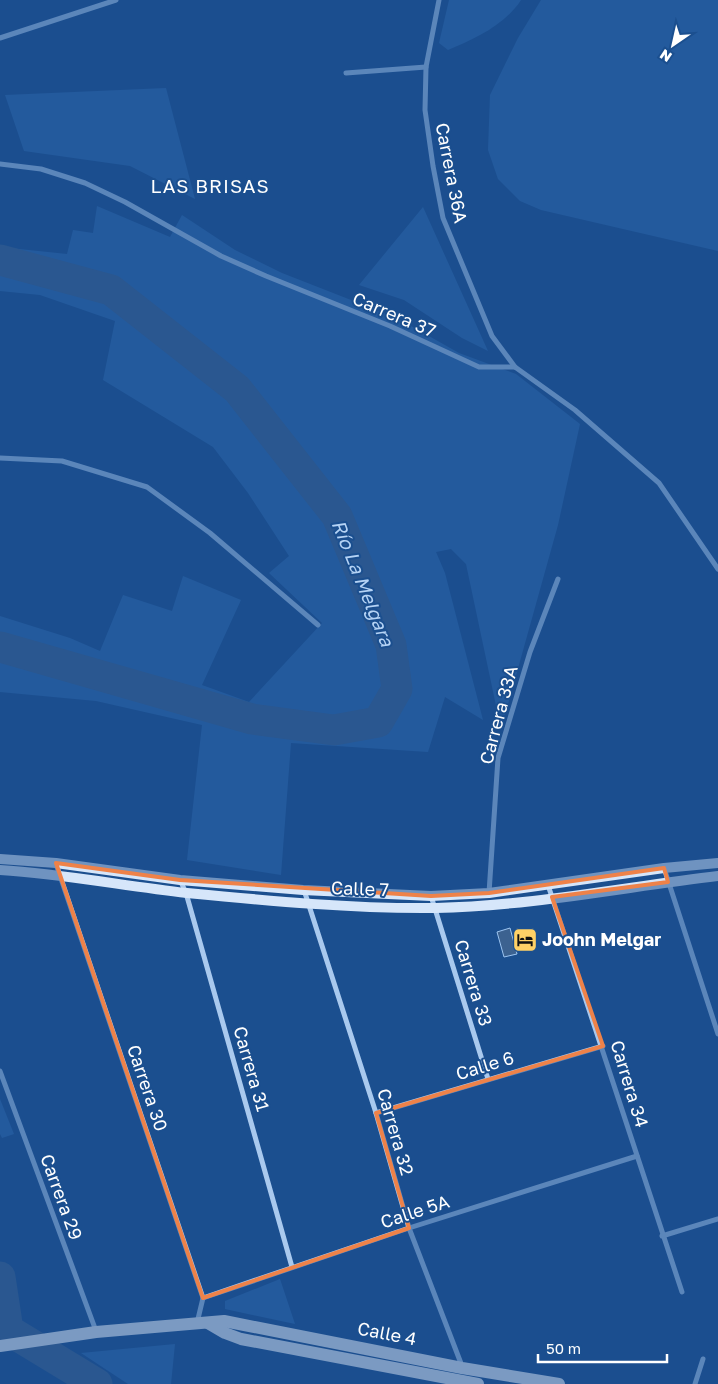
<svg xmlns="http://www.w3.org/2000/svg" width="718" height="1384" viewBox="0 0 718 1384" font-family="'Golos Text',sans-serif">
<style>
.green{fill:#2e69ad}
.water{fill:#3c6290;stroke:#9cc4f0}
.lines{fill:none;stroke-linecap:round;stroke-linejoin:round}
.river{stroke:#3c6290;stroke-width:31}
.street{stroke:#a9c9ee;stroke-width:5}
.secondary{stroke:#d6e6fa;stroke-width:10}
.primary{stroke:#f0f6ff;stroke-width:12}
.marked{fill:none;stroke:#ee8249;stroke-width:4;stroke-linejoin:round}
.labels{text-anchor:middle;stroke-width:4;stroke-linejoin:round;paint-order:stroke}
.street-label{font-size:18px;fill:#fff;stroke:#1b4f8f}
.poi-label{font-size:18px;font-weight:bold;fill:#fff;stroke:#1b4f8f;text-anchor:start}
.neighbourhood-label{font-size:19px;letter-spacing:1px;fill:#fff;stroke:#1b4f8f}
.water-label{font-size:19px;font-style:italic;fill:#b5d3f5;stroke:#1b4f8f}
</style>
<rect width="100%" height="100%" fill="#1b4f8f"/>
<!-- green -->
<g class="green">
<path d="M449 0H521C505 25 474 39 448 50L439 43Z"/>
<polygon points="541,0 718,0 718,251 541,210 520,201 498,179 488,150 490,95 518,38"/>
<polygon points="166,88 195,199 130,166 24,151 5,95"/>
<polygon points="97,206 170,237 182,215 235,250 282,273 397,318 459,353 516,374 580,424 558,525 505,715 498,715 466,564 451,549 436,552 445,573 483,720 445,697 428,752 291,743 281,875 187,860 202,725 96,701 0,692 0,616 70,638 100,651 123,595 172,611 183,576 241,600 202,685 249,702 322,623 269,573 289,556 248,493 213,447 103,380 115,321 40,295 0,291 0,247 67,254 73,230 93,233"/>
<polygon points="423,207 488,351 462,338 404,300 359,285"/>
<polygon points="0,1099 14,1134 2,1138 0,1134"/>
<polygon points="280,1279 295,1324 225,1309 225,1301"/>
<polygon points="175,1344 171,1384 128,1384 81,1353"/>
</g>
<!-- water -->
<polygon class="water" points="510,928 517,954 504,957 497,932"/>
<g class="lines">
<!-- river -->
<g class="river">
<polyline points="0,260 111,290 237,389 337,516 391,645 397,689 378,722 334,730 252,719 0,647"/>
<polyline points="0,1277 8,1330 97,1384"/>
</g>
<!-- street -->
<g class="street">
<polyline points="439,0 426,67 425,110 433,166 443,218 492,336 515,367"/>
<polyline points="0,38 116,0"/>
<polyline points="346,73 426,67"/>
<polyline points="0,164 41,169 85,183 125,202 221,256 266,276 390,326 479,367 515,367 575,410 659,483 718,569"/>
<polyline points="0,458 62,461 147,487 210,533 318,625"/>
<polyline points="56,864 203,1298 197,1323"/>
<polyline points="664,868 718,1034"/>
<polyline points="180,880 186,893 292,1267"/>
<polyline points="548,885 682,1292"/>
<polyline points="304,890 376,1113 409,1228 462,1366"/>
<polyline points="489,893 498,758 530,652 558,579"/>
<polyline points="431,896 488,1079"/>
<polyline points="0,1071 96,1331"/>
<polyline points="376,1113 603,1046"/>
<polyline points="662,1236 718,1219"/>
<polyline points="203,1298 409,1228 637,1156"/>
<polyline points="695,1384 703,1359"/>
</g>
<!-- secondary -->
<g class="secondary">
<polyline points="0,859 56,863 180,880 303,890 431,896 489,893 664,868 718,863"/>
<path d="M0 870C64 874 124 886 187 893 270 901 354 909 436 908 530 906 625 887 718 876"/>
</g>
<!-- primary -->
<g class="primary">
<polyline points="208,1323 225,1333 241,1339 478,1384"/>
<polyline points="0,1346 96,1332 224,1321 462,1368 559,1384"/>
</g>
</g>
<!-- marked area -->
<path d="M0 0H718V1384H0ZM56 863 180 880 431 896 489 893 664 868 668 882 552 897 603 1046 376 1113 409 1228 203 1298Z" fill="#1b4f8f" fill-opacity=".55" fill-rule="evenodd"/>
<path class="marked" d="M56 863 180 880 431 896 489 893 664 868 668 882 552 897 603 1046 376 1113 409 1228 203 1298Z"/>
<!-- icons -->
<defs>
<symbol id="hotel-square" viewBox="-11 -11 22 22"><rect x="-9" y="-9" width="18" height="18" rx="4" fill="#ffd166" stroke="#1b4f8f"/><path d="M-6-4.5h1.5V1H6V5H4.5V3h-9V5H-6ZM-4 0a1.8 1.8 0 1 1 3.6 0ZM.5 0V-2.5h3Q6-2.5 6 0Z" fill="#111"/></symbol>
</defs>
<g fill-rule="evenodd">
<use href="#hotel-square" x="511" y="926" width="28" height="28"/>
</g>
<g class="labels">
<!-- street labels -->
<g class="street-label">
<text transform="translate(451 173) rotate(79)" y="6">Carrera 36A</text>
<text transform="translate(394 315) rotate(23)" y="6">Carrera 37</text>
<text transform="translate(499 715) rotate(-75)" y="6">Carrera 33A</text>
<text transform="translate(360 889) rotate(2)" y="6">Calle 7</text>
<text transform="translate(473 983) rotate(73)" y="6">Carrera 33</text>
<text transform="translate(485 1066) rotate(-17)" y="6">Calle 6</text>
<text transform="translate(251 1069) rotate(74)" y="6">Carrera 31</text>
<text transform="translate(629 1084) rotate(73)" y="6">Carrera 34</text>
<text transform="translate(147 1088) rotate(71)" y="6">Carrera 30</text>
<text transform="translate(395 1132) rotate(74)" y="6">Carrera 32</text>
<text transform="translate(61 1197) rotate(70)" y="6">Carrera 29</text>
<text transform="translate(415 1212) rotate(-18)" y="6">Calle 5A</text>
<text transform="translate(387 1334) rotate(11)" y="6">Calle 4</text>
</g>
<!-- poi labels -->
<g class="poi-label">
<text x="542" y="946">Joohn Melgar</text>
</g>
<!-- neighbourhood labels -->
<g class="neighbourhood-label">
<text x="210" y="193">LAS BRISAS</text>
</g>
<!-- water labels -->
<g class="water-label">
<text transform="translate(363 583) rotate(68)" y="7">Río La Melgara</text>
</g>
</g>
<!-- north arrow -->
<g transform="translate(673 45) rotate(214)" stroke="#1b4f8f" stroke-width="4" paint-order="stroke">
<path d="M0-4L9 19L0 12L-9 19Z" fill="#ffffff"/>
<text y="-8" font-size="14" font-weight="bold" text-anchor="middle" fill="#ffffff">N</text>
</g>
<!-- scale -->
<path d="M538 1354v8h129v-8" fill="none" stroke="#ffffff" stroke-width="2.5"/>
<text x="546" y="1354" font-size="15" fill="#ffffff" stroke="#1b4f8f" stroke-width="4" paint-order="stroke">50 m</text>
</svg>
